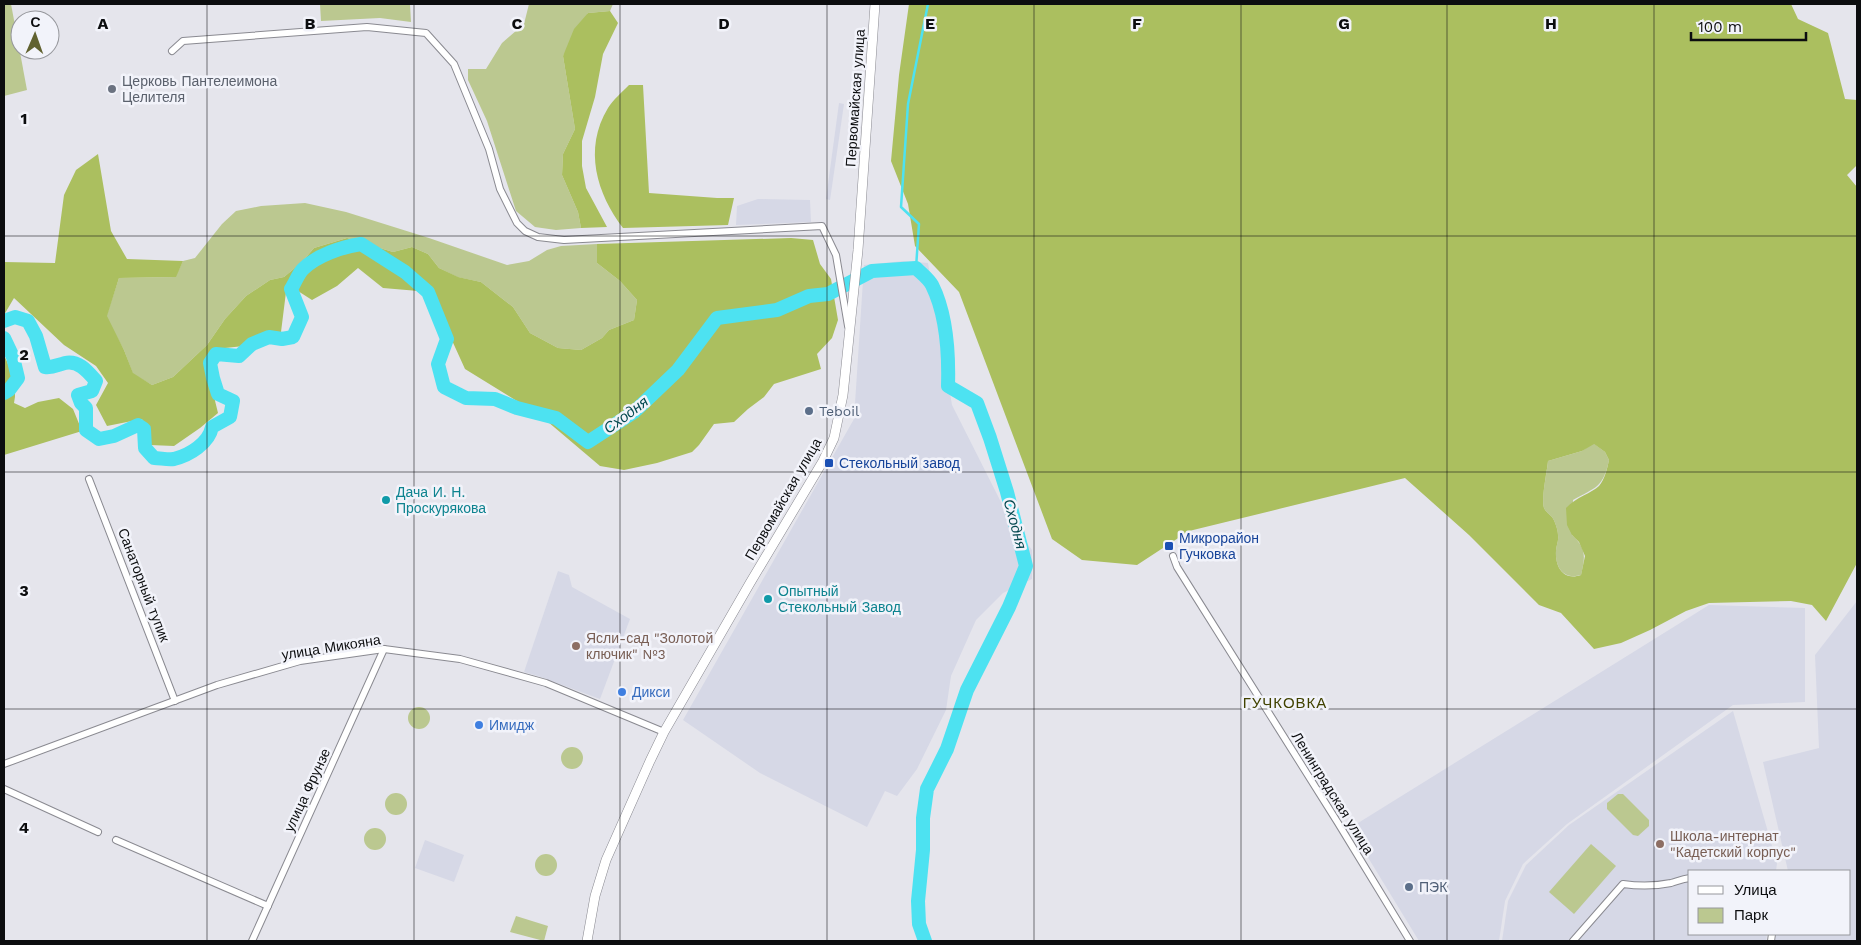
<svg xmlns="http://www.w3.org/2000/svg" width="1861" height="945" viewBox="0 0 1861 945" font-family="'Work Sans',sans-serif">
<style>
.built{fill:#d6d8e6}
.green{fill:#bbc890}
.forest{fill:#abbf5f;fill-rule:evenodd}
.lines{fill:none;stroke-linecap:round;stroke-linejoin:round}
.stream{stroke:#4de2f1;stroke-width:2.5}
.river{stroke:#4de2f1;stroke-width:14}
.minor-casing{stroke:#8a8a91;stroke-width:8}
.secondary-casing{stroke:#8a8a91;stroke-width:10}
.minor{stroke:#fff;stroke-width:6}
.secondary{stroke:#fff;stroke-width:9}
.grid{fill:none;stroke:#0c0d0f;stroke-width:1;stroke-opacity:0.55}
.worship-dot{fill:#6b7280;stroke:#f2f3fa;stroke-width:2}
.service-dot{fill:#5c6f8a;stroke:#f2f3fa;stroke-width:2}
.transit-dot{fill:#1a4fb4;stroke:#f2f3fa;stroke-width:2}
.culture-dot{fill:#0f9aa8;stroke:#f2f3fa;stroke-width:2}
.education-dot{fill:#8d6e63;stroke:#f2f3fa;stroke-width:2}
.shop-dot{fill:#3f7fe0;stroke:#f2f3fa;stroke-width:2}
.labels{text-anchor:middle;stroke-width:5;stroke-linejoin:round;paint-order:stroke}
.worship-label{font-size:14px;fill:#5b616d;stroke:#f2f3fa;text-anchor:start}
.street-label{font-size:14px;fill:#0c0d0f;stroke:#f2f3fa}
.service-label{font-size:14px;fill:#4e5e75;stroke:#f2f3fa;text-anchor:start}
.transit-label{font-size:14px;fill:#164399;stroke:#f2f3fa;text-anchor:start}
.culture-label{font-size:14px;fill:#0d838f;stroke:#f2f3fa;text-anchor:start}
.education-label{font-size:14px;fill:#785e54;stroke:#f2f3fa;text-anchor:start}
.shop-label{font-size:14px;fill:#366cbe;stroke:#f2f3fa;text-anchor:start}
.water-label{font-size:15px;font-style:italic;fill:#03484f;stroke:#f2f3fa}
.neighbourhood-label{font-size:15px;letter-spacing:1px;fill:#414200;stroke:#f2f3fa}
.grid-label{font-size:16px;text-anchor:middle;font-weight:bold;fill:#0c0d0f;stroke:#f2f3fa;stroke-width:5;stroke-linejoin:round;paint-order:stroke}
</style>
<rect width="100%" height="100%" fill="#e5e5ec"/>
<!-- built -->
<g class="built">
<polygon points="839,103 844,104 830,200 826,199"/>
<polygon points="758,199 810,200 811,222 736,225 737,206"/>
<polygon points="903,261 928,263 952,405 1007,514 1032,550 1032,579 1003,593 976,620 951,676 946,710 917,769 897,796 885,791 867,827 760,773 683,720 854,419 864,265"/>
<polygon points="558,571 569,575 572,587 630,619 600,699 538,676 524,672"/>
<polygon points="1857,601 1857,941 1775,941 1776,934 1850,934 1850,871 1788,871 1763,762 1819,748 1815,655"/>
<polygon points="1709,605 1805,608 1805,702 1733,705 1567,824 1523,864 1505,901 1499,941 1419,941 1350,828"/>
<polygon points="1733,711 1777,863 1776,871 1690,871 1690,934 1767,934 1766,941 1502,941 1508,901 1526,865 1569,825"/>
<polygon points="425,840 464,855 454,882 415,868"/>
</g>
<!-- green -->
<g class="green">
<polygon points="4,4 11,4 27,90 4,96"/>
<polygon points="320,4 410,4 411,22 380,18 321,21"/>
<polygon points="529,4 613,4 610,11 588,13 563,56 575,129 563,154 562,175 578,212 581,228 556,230 535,227 516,211 487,121 468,80 468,69 486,69 502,43 524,24"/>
<polygon points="305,203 346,212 429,238 507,265 529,261 547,250 561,246 597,244 597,263 620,281 637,300 634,320 609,330 602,338 581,350 558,348 530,333 513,307 481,282 457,277 439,268 428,254 412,247 393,252 347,238 314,248 302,262 284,277 270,280 246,296 225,319 207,345 173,377 152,385 133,374 124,350 106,317 119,278 175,277 183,261 195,258 222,224 236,211 261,206"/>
<path d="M1593 443 1605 452 1609 460C1603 488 1596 487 1573 500L1572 535C1587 549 1585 557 1581 575 1564 580 1555 568 1556 551 1556 546 1559 541 1558 535 1558 530 1555 521 1552 517 1549 514 1545 511 1544 508 1541 498 1547 473 1548 461L1582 451Z"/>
<circle cx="419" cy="718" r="11"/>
<circle cx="572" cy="758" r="11"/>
<circle cx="396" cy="804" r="11"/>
<polygon points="1618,794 1623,794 1649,820 1649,826 1638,836 1633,835 1607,809 1607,803"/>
<circle cx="375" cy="839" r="11"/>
<polygon points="1591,844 1616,866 1574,914 1549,892"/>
<circle cx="546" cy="865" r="11"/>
<polygon points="516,916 548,926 544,941 510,932"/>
</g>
<!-- forest -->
<g class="forest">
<path d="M909 4H1791L1798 19 1828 33 1845 99 1857 100V165L1847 175 1857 187V563L1826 621 1812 605 1791 601 1709 603 1686 611 1650 630 1621 643 1594 649 1561 613 1539 605 1469 535 1405 478 1189 531 1137 565 1082 560 1052 539 959 292 915 246 908 204 891 161 899 75ZM1594 444 1605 452 1609 460C1607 469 1605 479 1599 486 1592 493 1576 497 1566 508L1567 525 1572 535 1579 542 1585 556 1581 575C1564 581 1555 568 1556 551 1556 546 1559 541 1558 535 1558 530 1555 521 1552 517 1549 514 1545 511 1544 508 1541 499 1547 472 1548 461L1582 451Z"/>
<polygon points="610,11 618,23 603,54 595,97 582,141 582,166 586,188 607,227 581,228 578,212 562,175 563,154 575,129 563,56 574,29 588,13"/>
<path d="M629 85H643L649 193 717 198H734L728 225 623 228C597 194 583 149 608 108 613 100 622 92 629 85Z"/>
<polygon points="98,154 111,231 127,259 183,261 176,277 119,278 107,316 124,350 133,373 152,385 173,377 207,345 225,319 246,296 270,280 284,277 302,262 314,248 347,238 393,252 412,247 428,254 439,268 458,277 481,282 513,307 530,333 558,348 581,350 602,338 609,330 634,320 637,300 620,281 597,263 597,244 791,238 813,240 820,264 831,279 838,320 832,338 817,354 821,369 774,384 764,397 748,409 734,422 714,424 699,445 692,452 657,463 624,470 600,466 541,416 465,369 430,292 383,288 358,268 337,286 312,300 287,284 281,332 263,333 244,346 225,348 212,356 206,364 218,413 200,428 174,446 150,445 142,419 107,426 96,405 108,383 96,366 64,345 14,298 4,315 4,262 55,263 64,195 76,170"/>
<path d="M4 355C11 370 18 387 14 403L25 408 38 402 59 398 73 409 82 431 4 455Z"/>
</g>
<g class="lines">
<!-- stream -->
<polyline class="stream" points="916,268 919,224 901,207 908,104 928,4"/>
<!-- river -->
<g class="river">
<path d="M4 321 15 317 28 321 36 336 45 367C53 368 57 365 65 363 79 360 88 372 96 381L92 391 78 395 81 403 86 408V430L99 439 114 436 138 425 144 429 145 448 154 458C160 458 168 460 174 459 190 455 209 443 212 427L230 417 233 401 218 394 213 378 210 363 216 354 239 356 252 344 269 337 282 339 293 337 302 317 291 289C295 283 298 274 303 269 317 255 342 247 361 244L405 272 428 292 447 339 438 364 444 387 466 398 495 399 517 408 556 418 588 442 634 412 678 370 717 318 777 310 809 296 828 294 872 271 916 268C921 273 929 279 932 285 947 315 949 353 948 386L977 403 990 438 1007 492 1026 566 1009 607 967 690 947 749 927 789 923 818V850L918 901 919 924 925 941"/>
<polyline points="4,338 13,357 18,378 9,390 4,393"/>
</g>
<defs>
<g id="minor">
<polyline points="172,51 183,41 367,27 426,33 454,64 489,149 500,189 517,223 525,231 538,237 564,240 822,226 836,255 848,326"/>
<polyline points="89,479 175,701"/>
<polyline points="1173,556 1177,567 1338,823 1410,941"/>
<polyline points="4,764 217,685 300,661 384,649 460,659 546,683 664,732"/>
<polyline points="4,789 98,832"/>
<polyline points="116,840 268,906"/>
<polyline points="252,941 384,649"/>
<path d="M1573 941 1623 884C1637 886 1656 886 1671 883 1678 881 1682 879 1690 878"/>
<polyline points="1771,941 1772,934"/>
</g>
<polyline id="secondary" points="587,941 595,896 606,860 650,761 664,732 750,583 823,461 834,438 843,395 858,250 875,4"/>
</defs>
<!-- minor casing -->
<use href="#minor" class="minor-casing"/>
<!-- secondary casing -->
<use href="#secondary" class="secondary-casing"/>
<!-- minor -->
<use href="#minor" class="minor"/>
<!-- secondary -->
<use href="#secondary" class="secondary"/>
</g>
<!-- grid -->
<path class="grid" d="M207 4V941M414 4V941M620 4V941M827 4V941M1034 4V941M1241 4V941M1447 4V941M1654 4V941M4 236H1857M4 472H1857M4 709H1857"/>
<!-- markers -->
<circle class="worship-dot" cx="112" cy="89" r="5"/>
<g class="service-dot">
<circle cx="809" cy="411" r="5"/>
<circle cx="1409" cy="887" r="5"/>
</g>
<g class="transit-dot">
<rect x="824" y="458" width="10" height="10" rx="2.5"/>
<rect x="1164" y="541" width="10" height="10" rx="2.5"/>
</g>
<g class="culture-dot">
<circle cx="386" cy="500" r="5"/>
<circle cx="768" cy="599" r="5"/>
</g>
<g class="education-dot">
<circle cx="576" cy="646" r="5"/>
<circle cx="1660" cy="844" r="5"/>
</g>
<g class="shop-dot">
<circle cx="622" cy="692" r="5"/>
<circle cx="479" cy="725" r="5"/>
</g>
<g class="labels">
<!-- worship labels -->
<g class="worship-label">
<text x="122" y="86">Церковь Пантелеимона<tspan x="122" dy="16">Целителя</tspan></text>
</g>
<!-- street labels -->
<g class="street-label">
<text transform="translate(855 98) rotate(-86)" y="5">Первомайская улица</text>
<text transform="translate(783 499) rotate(-60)" y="5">Первомайская улица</text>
<text transform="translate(144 585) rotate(69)" y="5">Санаторный тупик</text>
<text transform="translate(331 647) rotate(-9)" y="5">улица Микояна</text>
<text transform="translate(307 790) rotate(-65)" y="5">улица Фрунзе</text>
<text transform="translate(1333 793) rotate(58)" y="5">Ленинградская улица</text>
</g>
<!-- service labels -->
<g class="service-label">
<text x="819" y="416">Teboil</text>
<text x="1419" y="892">ПЭК</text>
</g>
<!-- transit labels -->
<g class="transit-label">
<text x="839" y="468">Стекольный завод</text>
<text x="1179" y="543">Микрорайон<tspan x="1179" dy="16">Гучковка</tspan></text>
</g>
<!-- culture labels -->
<g class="culture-label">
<text x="396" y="497">Дача И. Н.<tspan x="396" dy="16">Проскурякова</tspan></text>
<text x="778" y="596">Опытный<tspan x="778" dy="16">Стекольный Завод</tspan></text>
</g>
<!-- education labels -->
<g class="education-label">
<text x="586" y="643">Ясли-сад "Золотой<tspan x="586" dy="16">ключик" №3</tspan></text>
<text x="1670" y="841">Школа-интернат<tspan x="1670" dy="16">"Кадетский корпус"</tspan></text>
</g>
<!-- shop labels -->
<g class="shop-label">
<text x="632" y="697">Дикси</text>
<text x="489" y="730">Имидж</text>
</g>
<!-- water labels -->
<g class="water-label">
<text transform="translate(626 415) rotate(-37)" y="5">Сходня</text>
<text transform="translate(1015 524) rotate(75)" y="5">Сходня</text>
</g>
<!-- neighbourhood labels -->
<g class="neighbourhood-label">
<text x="1285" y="708">ГУЧКОВКА</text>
</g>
</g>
<g class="grid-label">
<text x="103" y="29">A</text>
<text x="310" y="29">B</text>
<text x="517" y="29">C</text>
<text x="724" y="29">D</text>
<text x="930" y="29">E</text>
<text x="1137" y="29">F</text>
<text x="1344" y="29">G</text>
<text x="1551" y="29">H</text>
<text x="24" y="124">1</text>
<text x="24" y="360">2</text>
<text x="24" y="596">3</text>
<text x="24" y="833">4</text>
</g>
<!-- border -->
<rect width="1861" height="945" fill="none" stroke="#0c0d0f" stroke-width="10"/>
<!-- legend -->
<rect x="1688" y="870" width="162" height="65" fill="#f2f3fa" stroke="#96979c"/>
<rect x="1698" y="886" width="25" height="8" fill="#ffffff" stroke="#96979c"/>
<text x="1734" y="895" font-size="15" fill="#0c0d0f">Улица</text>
<rect x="1698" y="908" width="25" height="15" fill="#bbc890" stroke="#96979c"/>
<text x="1734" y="920" font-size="15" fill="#0c0d0f">Парк</text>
<!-- north arrow -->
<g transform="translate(35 35) rotate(2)"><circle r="24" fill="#f2f3fa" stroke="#96979c"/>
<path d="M0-4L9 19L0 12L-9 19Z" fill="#616230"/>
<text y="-8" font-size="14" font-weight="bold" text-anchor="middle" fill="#0c0d0f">С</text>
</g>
<!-- scale -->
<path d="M1691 32v8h115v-8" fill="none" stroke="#0c0d0f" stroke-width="2.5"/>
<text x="1698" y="32" font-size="15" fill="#0c0d0f" stroke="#f2f3fa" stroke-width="4" paint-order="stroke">100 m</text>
</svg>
